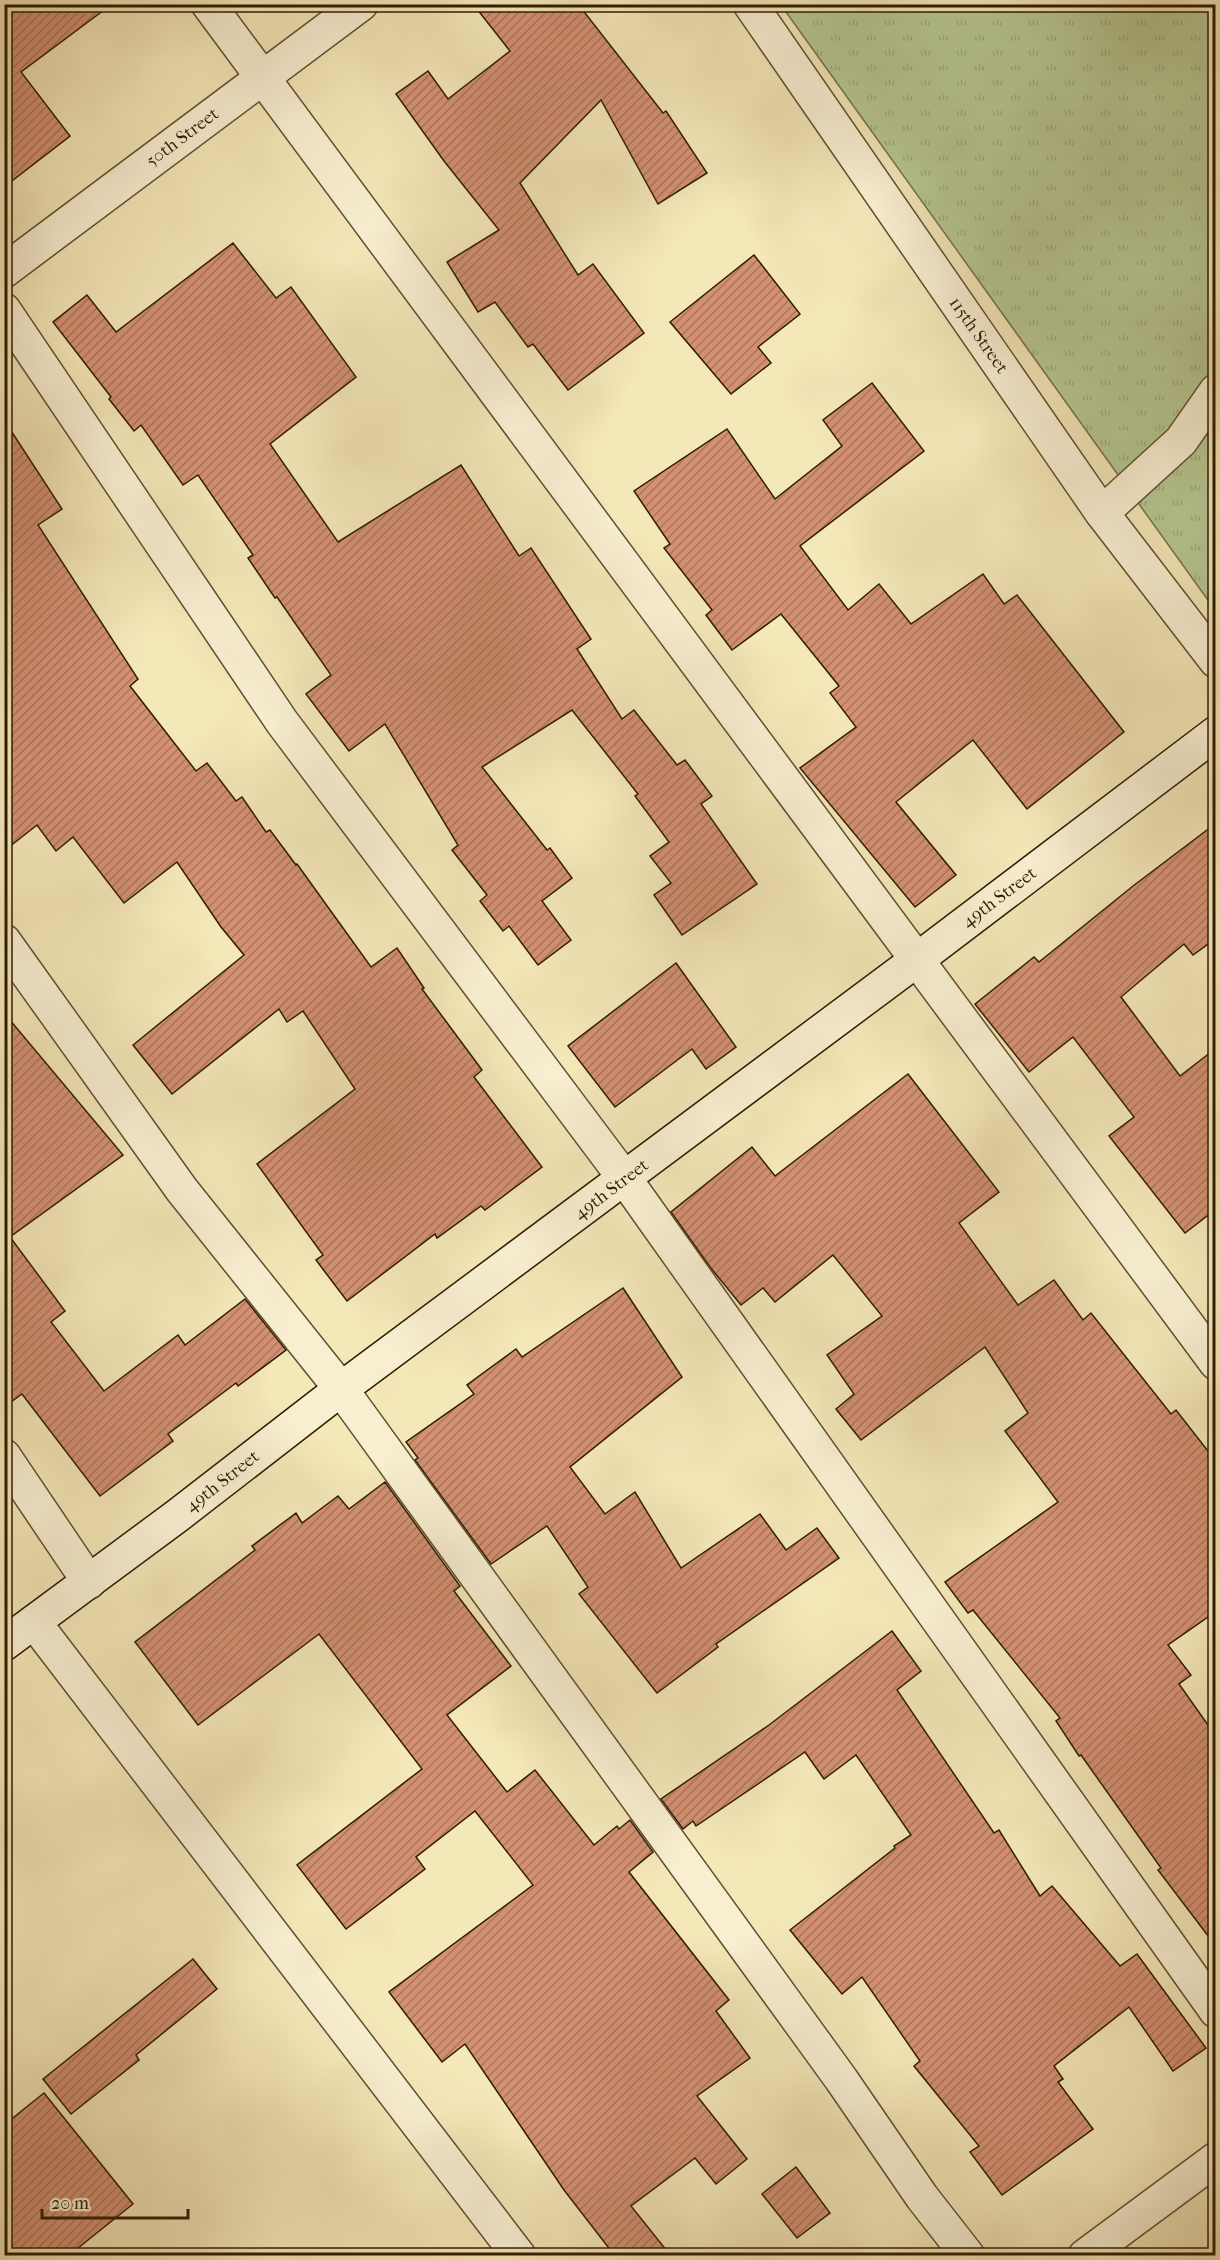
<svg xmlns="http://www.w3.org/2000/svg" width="1220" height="2260" viewBox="0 0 1220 2260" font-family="'IM FELL French Canon',serif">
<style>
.grass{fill:url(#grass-tufts);stroke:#72724a;stroke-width:1.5}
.building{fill:url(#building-hatch);stroke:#2e1c02;stroke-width:1.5}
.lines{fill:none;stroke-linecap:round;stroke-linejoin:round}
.street-casing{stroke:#604f30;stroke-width:36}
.secondary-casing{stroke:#2e1c02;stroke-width:36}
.street{stroke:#f8efd1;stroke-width:33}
.secondary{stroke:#f8efd1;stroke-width:33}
.labels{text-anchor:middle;stroke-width:5;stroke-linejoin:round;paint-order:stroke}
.street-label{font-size:18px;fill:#2e1c02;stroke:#f8efd1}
</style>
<defs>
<pattern id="grass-tufts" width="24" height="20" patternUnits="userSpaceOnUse" patternTransform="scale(1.5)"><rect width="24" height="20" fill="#b6c793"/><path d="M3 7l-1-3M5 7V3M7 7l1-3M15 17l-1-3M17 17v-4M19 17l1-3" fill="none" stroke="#9daa7d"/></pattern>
<pattern id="building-hatch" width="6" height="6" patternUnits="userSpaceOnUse" patternTransform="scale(1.5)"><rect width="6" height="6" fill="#d39073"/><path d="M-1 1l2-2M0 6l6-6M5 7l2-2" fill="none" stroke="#ac755c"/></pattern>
</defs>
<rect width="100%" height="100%" fill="#f4e7b8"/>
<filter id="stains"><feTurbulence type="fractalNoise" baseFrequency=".00333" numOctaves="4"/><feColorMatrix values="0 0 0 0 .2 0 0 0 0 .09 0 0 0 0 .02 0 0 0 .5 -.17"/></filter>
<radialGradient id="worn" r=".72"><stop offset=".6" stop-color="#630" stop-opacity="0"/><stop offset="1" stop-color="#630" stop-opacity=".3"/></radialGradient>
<!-- grass -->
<polygon class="grass" points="781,5 1215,5 1215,610"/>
<!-- building -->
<g class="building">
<polygon points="4,4 112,4 21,72 70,136 4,187"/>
<polygon points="473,4 578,4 663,113 666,111 707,173 658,204 601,100 520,183 578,275 593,264 644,333 568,390 533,344 528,347 495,302 478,312 447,262 499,230 444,161 396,94 428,71 448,99 510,51"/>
<polygon points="233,243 276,298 291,287 356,377 270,444 338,542 461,465 519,556 531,548 591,639 577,649 622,719 634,710 677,765 685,760 712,796 701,804 757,884 682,935 654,895 671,883 650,856 669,842 635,796 638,794 572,710 482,767 547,850 550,848 572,878 542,901 571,940 538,965 509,926 503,931 480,901 487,895 452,850 458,845 385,724 349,751 306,694 331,675 277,597 275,598 248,558 253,555 198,475 183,485 141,425 134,431 109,399 111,397 53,322 87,295 116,332"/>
<polygon points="754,255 800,314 758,347 771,363 731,394 670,322"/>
<polygon points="872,383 924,451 800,546 848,610 879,584 911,624 983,574 1004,604 1017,595 1124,732 1027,809 973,740 896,802 956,875 915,907 800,768 856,727 830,693 839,686 781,614 732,650 706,615 712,610 664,548 670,544 634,491 727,429 775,499 842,446 823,420"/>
<polygon points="4,420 62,509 38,525 138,679 130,686 196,771 207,763 236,801 242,797 266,832 270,830 296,865 297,864 371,967 397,948 424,988 422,989 482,1070 474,1077 542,1167 485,1210 481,1206 437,1238 435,1234 347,1301 316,1260 323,1255 257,1164 355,1089 303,1011 287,1022 279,1009 172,1094 133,1045 244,955 221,927 177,862 124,903 73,837 56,851 37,825 4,851"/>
<polygon points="1215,824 1215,939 1193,955 1184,944 1121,997 1180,1076 1215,1049 1215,1210 1185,1233 1109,1136 1134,1117 1073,1037 1029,1072 975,1004 1034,957 1039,962 1133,886"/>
<polygon points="676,963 736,1047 706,1069 692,1049 615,1107 568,1046"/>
<polygon points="4,1013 123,1155 10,1237 65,1311 51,1322 104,1391 178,1335 185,1345 245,1299 286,1350 238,1386 236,1383 168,1434 173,1441 100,1496 22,1394 4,1407"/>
<polygon points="908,1074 999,1192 959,1223 1018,1305 1054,1280 1083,1320 1091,1313 1171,1414 1176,1410 1215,1460 1215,1612 1168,1645 1191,1675 1179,1684 1215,1735 1215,1945 1158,1870 1161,1868 1081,1755 1079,1756 1056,1721 1060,1718 973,1610 968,1613 945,1582 1058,1502 1005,1431 1028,1413 985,1347 861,1440 836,1409 854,1394 827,1355 882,1316 833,1255 775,1302 763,1288 741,1305 710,1267 671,1212 752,1147 775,1176"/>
<polygon points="623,1288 682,1377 570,1467 605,1514 635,1492 681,1568 760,1514 786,1550 817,1528 839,1558 716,1644 718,1647 657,1693 579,1594 588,1587 547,1526 491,1564 415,1460 418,1458 406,1442 474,1394 467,1385 516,1349 522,1357"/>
<polygon points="385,1482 460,1586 454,1591 511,1666 447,1715 507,1792 535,1770 594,1845 617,1826 619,1829 630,1820 653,1852 629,1872 729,2000 716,2011 750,2058 697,2096 747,2159 716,2184 695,2158 631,2206 671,2256 615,2256 564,2190 465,2044 442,2062 389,1992 533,1885 475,1811 416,1857 425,1869 346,1929 297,1865 422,1769 319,1634 198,1725 135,1642 255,1550 252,1546 296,1513 302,1523 338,1496 349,1509"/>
<polygon points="892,1631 921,1671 897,1690 994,1833 999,1830 1040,1896 1052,1886 1120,1966 1137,1954 1206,2048 1173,2071 1129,2007 1054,2066 1063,2079 1058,2082 1093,2129 1002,2195 970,2152 979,2146 914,2066 920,2061 862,1977 842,1994 790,1930 895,1848 894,1846 911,1835 856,1755 824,1779 805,1752 696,1826 693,1821 683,1829 661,1799 769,1725"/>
<polygon points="193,1959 217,1989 136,2055 139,2060 71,2114 43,2079"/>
<polygon points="44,2093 133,2204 68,2256 4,2256 4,2125"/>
<polygon points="796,2167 830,2213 797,2238 762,2194"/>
</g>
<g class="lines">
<defs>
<g id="street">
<polyline points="208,4 1216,1363"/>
<polyline points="750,4 1102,513 1216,661"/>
<polyline points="4,271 361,4"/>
<polyline points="4,310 282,722 625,1179 1216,2011"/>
<polyline points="1102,513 1181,441 1216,391"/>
<polyline points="4,941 182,1190 341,1389 841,2079 922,2197 968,2256"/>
<polyline points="4,1456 89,1582"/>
<polyline points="34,1622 519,2256"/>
<polyline points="1085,2256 1216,2159"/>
</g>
<polyline id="secondary" points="4,1644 177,1516 341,1389 918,959 1216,733"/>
</defs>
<!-- street casing -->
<use href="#street" class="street-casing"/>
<!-- secondary casing -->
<use href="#secondary" class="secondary-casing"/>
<!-- street -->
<use href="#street" class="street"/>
<!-- secondary -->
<use href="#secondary" class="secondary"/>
</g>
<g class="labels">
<!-- street labels -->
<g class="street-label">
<text transform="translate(182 137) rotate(-37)" y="6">50th Street</text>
<text transform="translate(979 335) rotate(55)" y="6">115th Street</text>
<text transform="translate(999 897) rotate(-37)" y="6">49th Street</text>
<text transform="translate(611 1189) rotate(-37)" y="6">49th Street</text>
<text transform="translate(222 1481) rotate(-38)" y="6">49th Street</text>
</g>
</g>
<!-- margin -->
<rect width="1220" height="2260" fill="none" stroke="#f4e7b8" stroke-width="24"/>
<rect x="6" y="6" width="1208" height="2248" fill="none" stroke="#2e1c02" stroke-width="3"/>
<rect x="12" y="12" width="1196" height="2236" fill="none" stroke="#2e1c02" stroke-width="1.5"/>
<!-- scale -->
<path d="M42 2209v9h146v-9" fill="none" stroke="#2e1c02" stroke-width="3"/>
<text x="51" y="2209" font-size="18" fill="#2e1c02" stroke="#f8efd1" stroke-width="4.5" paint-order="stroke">20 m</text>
<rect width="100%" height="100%" filter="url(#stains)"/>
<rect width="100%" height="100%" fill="url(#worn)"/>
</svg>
